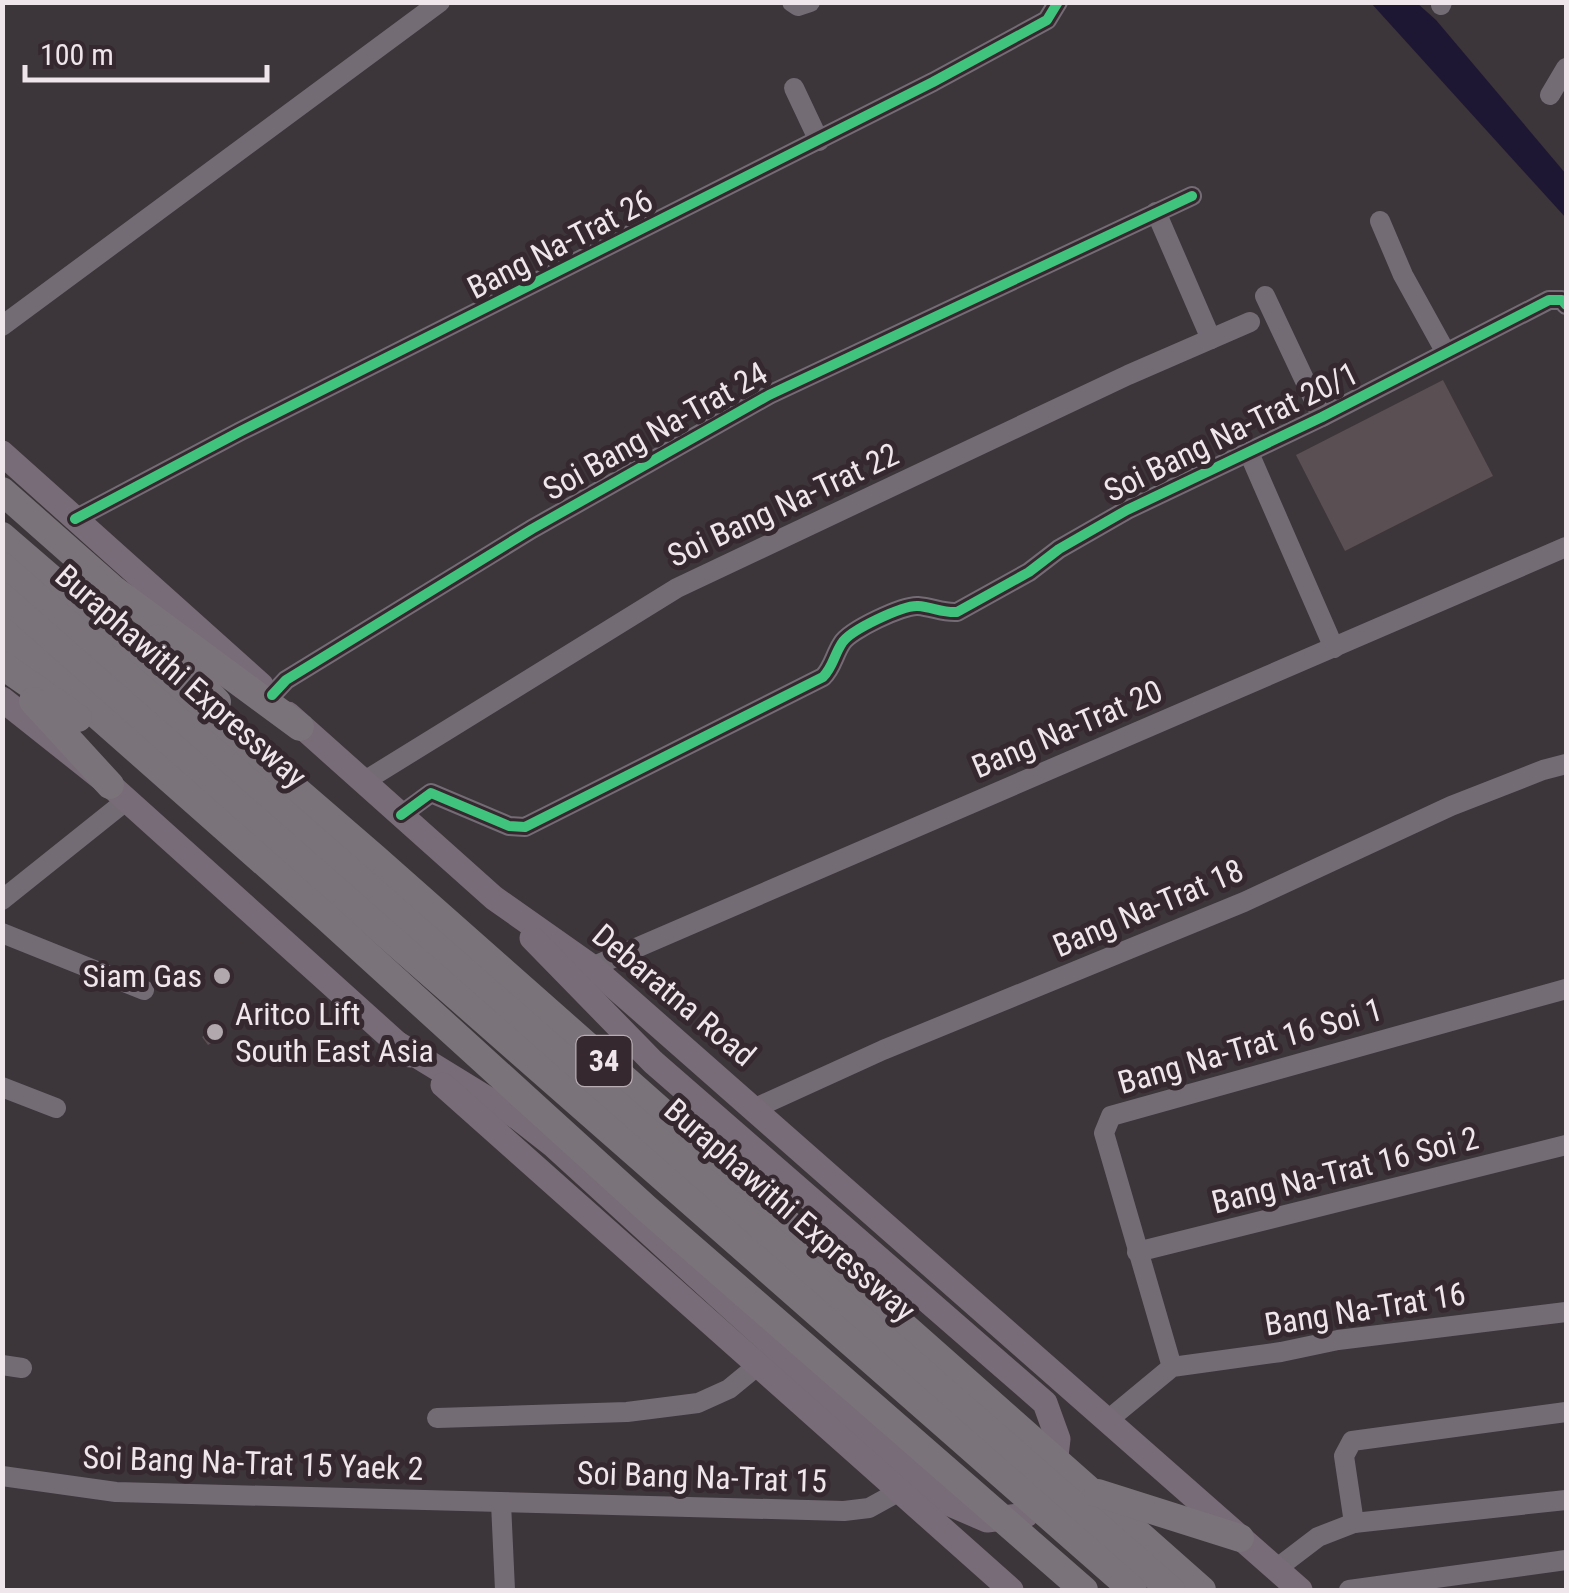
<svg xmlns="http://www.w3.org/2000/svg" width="1569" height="1593" viewBox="0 0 1569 1593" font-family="'Roboto Condensed',sans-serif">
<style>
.water{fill:#1e1733}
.building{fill:#5a4f52}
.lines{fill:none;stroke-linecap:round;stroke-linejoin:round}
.minor{stroke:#746c75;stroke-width:20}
.major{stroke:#776c77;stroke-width:25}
.highway{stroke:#7a737a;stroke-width:28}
.cycleway-casing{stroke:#35282f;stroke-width:16}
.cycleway{stroke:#40c37c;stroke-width:10}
.poi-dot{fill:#b0a8ad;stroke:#35282f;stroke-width:4}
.labels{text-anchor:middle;stroke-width:10;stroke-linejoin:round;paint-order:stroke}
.shield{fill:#35282f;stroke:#b7adb3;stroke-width:2.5}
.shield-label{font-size:30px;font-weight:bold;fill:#efe6eb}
.street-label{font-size:32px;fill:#efe6eb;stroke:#35282f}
.poi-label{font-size:32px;fill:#efe6eb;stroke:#35282f;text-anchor:end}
</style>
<rect width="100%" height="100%" fill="#3c3539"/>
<!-- water -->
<polygon class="water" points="1371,3 1417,3 1436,20 1566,174 1566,218"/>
<!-- building -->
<g class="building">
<polygon points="1443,380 1493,476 1345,551 1296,455"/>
<polygon points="217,1027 223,1036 208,1045 202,1037"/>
</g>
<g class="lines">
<!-- minor -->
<g class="minor">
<polyline points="792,2 798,6 810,2"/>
<polyline points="1441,5 1442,2"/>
<polyline points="794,88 819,141"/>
<polyline points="1550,95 1566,68"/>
<polyline points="1156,212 1211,339"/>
<polyline points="1380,221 1403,275 1445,351"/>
<polyline points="1265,296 1322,417"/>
<polyline points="2,326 440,2"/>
<polyline points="1249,453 1334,648"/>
<polyline points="75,519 241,431 933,82 1047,20 1058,2"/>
<polyline points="272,695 286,680 532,529 769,395 1192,196"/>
<polyline points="363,782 677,588 1128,375 1250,322"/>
<path d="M401 815 431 793 509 826 525 827 823 677C833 667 834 655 842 643 850 630 903 605 918 606 932 607 943 613 957 612L1029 572 1059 549 1127 510 1322 417 1549 300H1562L1566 305"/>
<polyline points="2,900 127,800"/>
<polyline points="2,933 144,990"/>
<polyline points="592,967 1566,547"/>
<polyline points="2,1087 56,1108"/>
<polyline points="753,1109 883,1050 1244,902 1451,806 1543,770 1566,764"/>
<polyline points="1137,1252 1566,1145"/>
<polyline points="2,1365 22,1368"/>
<polyline points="1172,1367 1104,1133 1111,1116 1566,989"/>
<polyline points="437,1418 627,1412 698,1403 729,1389 757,1366"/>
<polyline points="1108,1420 1172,1367 1281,1352 1338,1340 1566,1312"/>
<polyline points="2,1476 116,1492 844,1511 869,1508 898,1492"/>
<polyline points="501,1503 505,1590"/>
<polyline points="1354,1523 1344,1456 1352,1441 1566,1412"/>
<polyline points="1276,1569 1318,1537 1354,1523 1566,1500"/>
<polyline points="1349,1590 1566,1560"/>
</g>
<!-- major -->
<g class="major">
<polyline points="2,453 261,685"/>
<polyline points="2,699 110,785 410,1055"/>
<polyline points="288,714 494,898 592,967 1300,1590"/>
<polyline points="398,1044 517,1117 554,1146 943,1501 987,1520 1026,1515 1053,1482 1058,1439 1045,1403 653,1062 532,938"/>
<polyline points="443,1085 1011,1590"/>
</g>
<!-- highway -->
<g class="highway">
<polyline points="2,491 113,589 300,727"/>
<polyline points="2,536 374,857 1202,1590"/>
<polyline points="2,566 1171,1590"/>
<polyline points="2,597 1133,1590"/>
<polyline points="2,631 326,917 646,1208 1084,1590"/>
<polyline points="158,638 217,702"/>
<polyline points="2,665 78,718"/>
<polyline points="33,701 110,785"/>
<polyline points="1098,1493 1240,1538"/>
</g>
<defs>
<g id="cycleway">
<polyline points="75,519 241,431 933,82 1047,20 1058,2"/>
<polyline points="272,695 286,680 532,529 769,395 1192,196"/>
<path d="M401 815 431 793 509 826 525 827 823 677C833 667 834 655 842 643 850 630 903 605 918 606 932 607 943 613 957 612L1029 572 1059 549 1127 510 1322 417 1549 300H1562L1566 305"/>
</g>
</defs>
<!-- cycleway casing -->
<use href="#cycleway" class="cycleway-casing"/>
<!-- cycleway -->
<use href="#cycleway" class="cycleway"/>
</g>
<!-- markers -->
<g class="poi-dot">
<circle cx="222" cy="976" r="10"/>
<circle cx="215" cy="1032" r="10"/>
</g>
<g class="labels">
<!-- shield labels -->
<rect class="shield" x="576.5" y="1036" width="55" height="50" rx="8"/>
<g class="shield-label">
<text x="604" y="1071">34</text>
</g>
<!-- street labels -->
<g class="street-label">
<text transform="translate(560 244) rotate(-27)" y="11">Bang Na-Trat 26</text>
<text transform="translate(655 431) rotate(-29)" y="11">Soi Bang Na-Trat 24</text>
<text transform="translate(1231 432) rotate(-26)" y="11">Soi Bang Na-Trat 20/1</text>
<text transform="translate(783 505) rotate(-25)" y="11">Soi Bang Na-Trat 22</text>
<text transform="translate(181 676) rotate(41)" y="11">Buraphawithi Expressway</text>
<text transform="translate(1067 729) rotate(-23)" y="11">Bang Na-Trat 20</text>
<text transform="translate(1148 908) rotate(-23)" y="11">Bang Na-Trat 18</text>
<text transform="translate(674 995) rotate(40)" y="11">Debaratna Road</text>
<text transform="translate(1250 1046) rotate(-16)" y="11">Bang Na-Trat 16 Soi 1</text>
<text transform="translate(1345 1170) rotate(-14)" y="11">Bang Na-Trat 16 Soi 2</text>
<text transform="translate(790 1210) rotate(41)" y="11">Buraphawithi Expressway</text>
<text transform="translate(1365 1309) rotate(-9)" y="11">Bang Na-Trat 16</text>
<text transform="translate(253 1463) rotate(2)" y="11">Soi Bang Na-Trat 15 Yaek 2</text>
<text transform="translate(702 1477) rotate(2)" y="11">Soi Bang Na-Trat 15</text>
</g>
<!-- poi labels -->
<g class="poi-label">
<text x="202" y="987">Siam Gas</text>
<text x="235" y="1025" text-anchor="start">Aritco Lift<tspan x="235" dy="37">South East Asia</tspan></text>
</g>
</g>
<!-- border -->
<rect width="1569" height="1593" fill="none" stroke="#efe6eb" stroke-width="10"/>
<!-- scale -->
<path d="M25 65v15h242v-15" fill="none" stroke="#efe6eb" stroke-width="5"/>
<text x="40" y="65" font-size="30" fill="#efe6eb" stroke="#35282f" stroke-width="8" paint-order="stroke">100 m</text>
</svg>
